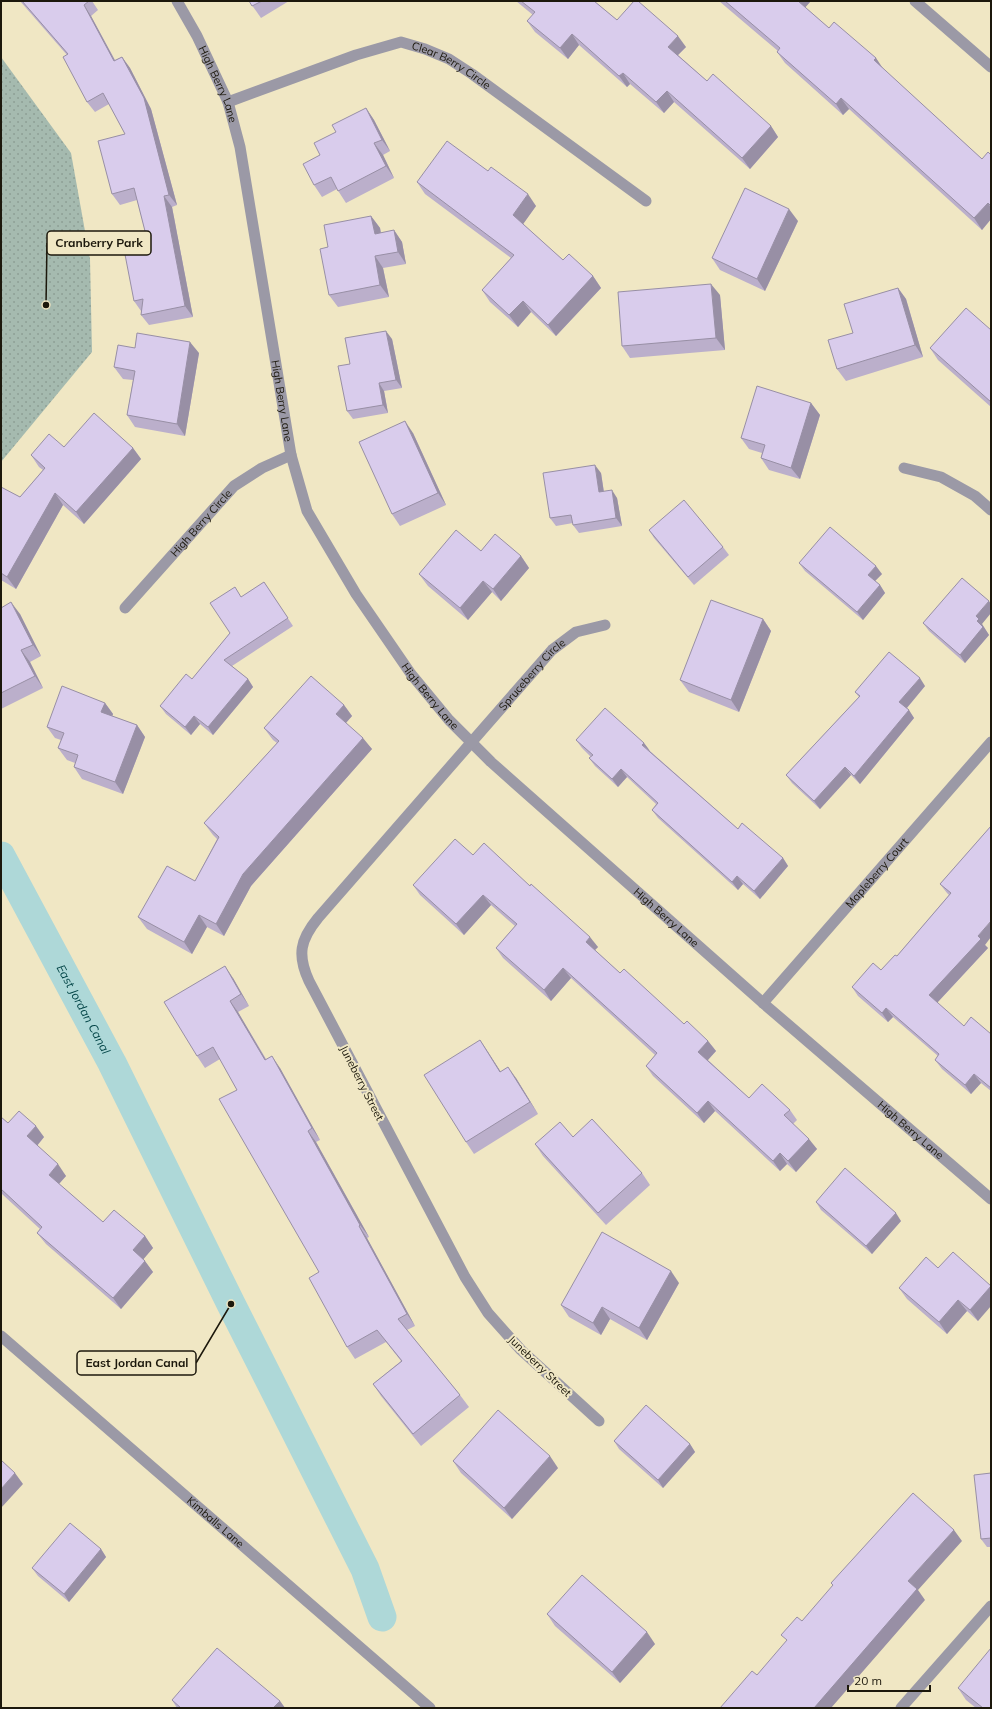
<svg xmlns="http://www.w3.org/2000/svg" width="992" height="1709" viewBox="0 0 992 1709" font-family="Mulish,sans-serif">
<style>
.grass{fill:url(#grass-dots)}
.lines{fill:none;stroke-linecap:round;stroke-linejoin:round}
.canal{stroke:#aed8d8;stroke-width:29}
.minor{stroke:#9b99a6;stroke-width:11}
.tertiary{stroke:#9b99a6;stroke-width:11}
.wall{fill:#bbafcb}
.shaded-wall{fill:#988fa5}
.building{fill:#d9ccec;stroke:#988fa5}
.labels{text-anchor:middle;stroke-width:4;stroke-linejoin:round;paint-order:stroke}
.street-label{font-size:11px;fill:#1c180c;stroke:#f0e7c4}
.water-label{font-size:12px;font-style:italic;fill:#014345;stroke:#f0e7c4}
.leader{fill:none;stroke:#1c180c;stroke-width:1.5}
.callout-dot{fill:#1c180c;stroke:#f0e7c4;stroke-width:1.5}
.callout{fill:#f0e7c4;stroke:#1c180c;stroke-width:1.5}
.callout-label{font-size:12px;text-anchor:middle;font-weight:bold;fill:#1c180c}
</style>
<defs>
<pattern id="grass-dots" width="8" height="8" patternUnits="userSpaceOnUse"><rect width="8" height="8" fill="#a5baaf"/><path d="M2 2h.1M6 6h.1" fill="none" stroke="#8d9f95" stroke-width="1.8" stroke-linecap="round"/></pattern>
</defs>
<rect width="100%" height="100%" fill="#f0e7c4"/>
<!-- grass -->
<polygon class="grass" points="1,57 71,153 90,259 92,352 1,462"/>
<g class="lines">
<!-- canal -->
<path class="canal" id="s1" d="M1 856 112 1063 231 1304 365 1569 382 1617"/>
<!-- minor -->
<g class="minor">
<path id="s2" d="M177 1 197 36 228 102 240 147 291 455 307 511 356 594 411 674 449 720 491 762 763 1003 991 1199"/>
<polyline points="915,1 991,67"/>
<path id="s3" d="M228 102 356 55 401 42 425 49 449 59 472 74 646 201"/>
<polyline points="904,468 941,477 975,496 991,510"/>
<path id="s4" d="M125 608 234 486 262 468 291 455"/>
<path id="s5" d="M763 1003 991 742"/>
<path id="s6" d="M599 1421 521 1350 488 1313 465 1277 309 981C297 955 300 940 318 918L552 650 576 632 605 625"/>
<polyline points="901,1708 991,1606"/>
</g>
<!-- tertiary -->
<path class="tertiary" id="s7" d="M1 1336 430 1708"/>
</g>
<!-- wall -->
<g class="wall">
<polygon points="20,1 92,1 98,10 91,16 115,60 122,57 130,68 151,109 177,205 172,207 193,317 149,325 141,315 141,311 134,301 146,235 137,200 120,205 112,194 125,134 109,104 95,112 87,102 67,55"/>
<polygon points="249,1 289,1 261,18"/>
<polygon points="516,1 594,1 617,20 686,47 678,55 707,81 771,126 778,137 750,169 674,102 664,113 630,84 627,87 579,45 568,59 535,32 527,21 533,15"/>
<polygon points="719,1 809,1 810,2 805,7 829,28 876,58 882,68 982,159 991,155 991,219 982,230 849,109 843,115 785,63 777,52 778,51"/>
<polygon points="366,108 374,120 390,151 383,155 394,178 346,203 337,189 322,197 314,185 320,155 336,132"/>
<polygon points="488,171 536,206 523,224 563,260 593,276 601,288 556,336 531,312 518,327 490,302 482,290 511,258 425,194 417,182"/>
<polygon points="371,216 380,228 381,233 394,230 402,242 406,264 383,268 389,297 338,307 329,295 328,247"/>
<polygon points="798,221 765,291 720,270 712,258"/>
<polygon points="898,288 906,299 923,357 846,381 837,369 853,333"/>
<polygon points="720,295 725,350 630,358 622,346"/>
<polygon points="991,330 991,407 938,360 930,348"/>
<polygon points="392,339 402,388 384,391 388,413 353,419 347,411 350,364"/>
<polygon points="135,348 199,353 185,436 135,427 127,415 133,380 123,379 114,367"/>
<polygon points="811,403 820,415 800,479 769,470 761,458 762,453 749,449 741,438"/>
<polygon points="413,433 446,505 400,526 392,514"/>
<polygon points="64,447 133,448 141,459 84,524 63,505 16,589 1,580 1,487 20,497 43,470 39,467 31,455"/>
<polygon points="601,473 604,492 617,498 622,526 579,533 573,525 573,523 556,526 550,518"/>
<polygon points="649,530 723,547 729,555 694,585 654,538"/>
<polygon points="481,551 521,556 529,568 501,601 492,592 468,620 428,586 419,574"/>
<polygon points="799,563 882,574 875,581 880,585 885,593 863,620 805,571"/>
<polygon points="264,582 293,626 232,666 248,679 253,687 213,735 200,724 191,735 166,714 160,706 192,679 230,633 242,597"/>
<polygon points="1,608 20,614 41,656 30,662 43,688 1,709"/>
<polygon points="763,619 771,631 739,712 689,692 680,680"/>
<polygon points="923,623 982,624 989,635 965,663 929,631"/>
<polygon points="925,686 907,708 914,718 860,784 851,775 820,809 792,783 786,775 859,697 855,692"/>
<polygon points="105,703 113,714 112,716 137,725 145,737 123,794 82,779 74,767 75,763 67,760 58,748 61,740 55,738 47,727"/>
<polygon points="344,705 352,716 346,723 372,749 251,886 224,936 207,927 192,954 147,929 138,917 195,881 217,839 213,835 204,823 277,743 273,740 264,728"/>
<polygon points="576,740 644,743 650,751 738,829 783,858 788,866 760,899 743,884 738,890 658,818 652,810 656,804 627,777 618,787 595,766 589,758 591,757 582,748"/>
<polygon points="991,826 985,945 988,948 937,1003 964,1026 991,1034 991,1091 981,1083 971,1094 942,1069 935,1060 938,1056 893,1017 888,1022 858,996 852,987 881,970 897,956 949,895 947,893 940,884"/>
<polygon points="473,855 598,947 595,950 620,973 684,1024 708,1041 716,1051 708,1060 749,1098 790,1110 797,1120 793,1124 817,1149 796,1172 787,1164 780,1171 715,1111 704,1123 653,1076 646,1066 655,1055 571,978 551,1001 503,958 496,948 515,926 491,905 464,935 420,895 413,885"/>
<polygon points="233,978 249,1006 238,1012 266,1059 280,1068 320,1140 316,1142 369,1237 367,1238 415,1326 407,1330 460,1395 469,1407 421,1446 381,1396 373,1384 401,1361 386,1342 355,1359 347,1347 319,1272 237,1090 220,1059 205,1068 197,1056"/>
<polygon points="480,1040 488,1052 500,1071 516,1078 538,1114 474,1154 466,1142"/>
<polygon points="1,1117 8,1123 44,1137 37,1146 66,1176 59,1184 103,1222 145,1236 153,1248 143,1259 153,1272 121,1309 46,1244 37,1233 40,1229 2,1194 1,1195"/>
<polygon points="573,1137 642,1173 650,1185 606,1225 543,1156 535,1144"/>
<polygon points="816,1202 901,1221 872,1254 821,1210"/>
<polygon points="938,1268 991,1286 978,1321 967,1311 947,1334 907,1299 899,1288"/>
<polygon points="679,1283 647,1340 610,1319 601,1335 569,1317 561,1305"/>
<polygon points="614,1441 690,1444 695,1452 663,1488 619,1449"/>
<polygon points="453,1461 558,1468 512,1519 461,1473"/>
<polygon points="991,1473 991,1547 987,1547 981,1539"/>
<polygon points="101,1549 106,1557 69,1602 38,1576 32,1568"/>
<polygon points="547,1614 655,1644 620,1683 555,1626"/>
<polygon points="958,1688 991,1708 976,1708 966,1700"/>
<polygon points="172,1700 280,1701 285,1708 177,1708"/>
</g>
<!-- shaded-wall -->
<g class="shaded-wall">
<polygon points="797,1 809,1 810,2 803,10"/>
<polygon points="84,5 91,16 121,72 114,61"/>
<polygon points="572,34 579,45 568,59 560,48"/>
<polygon points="678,36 686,47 676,57 668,47"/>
<polygon points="122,57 130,68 151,109 177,205 169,195"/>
<polygon points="876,58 884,70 874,60"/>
<polygon points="623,73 630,84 627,87 619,76"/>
<polygon points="667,91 674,102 664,113 656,102"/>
<polygon points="841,98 849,109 843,115 836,104"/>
<polygon points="366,108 374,120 390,151 382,140"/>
<polygon points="771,126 778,137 750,169 742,158"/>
<polygon points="374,143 383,155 394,178 386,166"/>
<polygon points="528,194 536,206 521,227 513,215"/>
<polygon points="164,196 172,207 193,317 185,306"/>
<polygon points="988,203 991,208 991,219 982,230 974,218"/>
<polygon points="789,209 798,221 765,291 757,279"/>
<polygon points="371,216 380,228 383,246 375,234"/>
<polygon points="394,230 402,242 406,264 398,252"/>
<polygon points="375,256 383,268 389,297 380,285"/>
<polygon points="593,276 601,288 556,336 548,325"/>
<polygon points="711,284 720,295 725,350 716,338"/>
<polygon points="898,288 906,299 923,357 915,345"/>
<polygon points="523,301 531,312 518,327 509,315"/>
<polygon points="386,331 392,339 402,388 396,380"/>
<polygon points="190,342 199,353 185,436 177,424"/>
<polygon points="379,383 384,391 388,413 383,405"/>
<polygon points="811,403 820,415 800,479 791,468"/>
<polygon points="405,421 413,433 446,505 438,493"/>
<polygon points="133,448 141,459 84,524 76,512"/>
<polygon points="595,465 601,473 605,500 599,492"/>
<polygon points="612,490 617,498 622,526 616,518"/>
<polygon points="55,493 63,505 16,589 7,577"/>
<polygon points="521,556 529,568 501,601 493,589"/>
<polygon points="876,566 882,574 873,583 868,575"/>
<polygon points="483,581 492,592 468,620 460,608"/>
<polygon points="880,585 885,593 863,620 857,612"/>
<polygon points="989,601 991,604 991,613 982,624 989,635 965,663 960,655 977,621 976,616"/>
<polygon points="11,602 20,614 41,656 33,645"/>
<polygon points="763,619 771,631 739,712 731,700"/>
<polygon points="21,650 30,662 43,688 35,676"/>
<polygon points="920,678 925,686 905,710 899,702"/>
<polygon points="248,679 253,687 213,735 208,727"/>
<polygon points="105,703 113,714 109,724 101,712"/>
<polygon points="344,705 352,716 344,725 336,714"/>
<polygon points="909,710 914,718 860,784 854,776"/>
<polygon points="194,716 200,724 191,735 185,727"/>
<polygon points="137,725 145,737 123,794 115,782"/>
<polygon points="363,738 372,749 251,886 224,936 216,924 243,874"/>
<polygon points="644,743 650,751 642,745"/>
<polygon points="845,767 851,775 820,809 814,801"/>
<polygon points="621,769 627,777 618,787 612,779"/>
<polygon points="783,858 788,866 760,899 754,891"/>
<polygon points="737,876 743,884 738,890 732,882"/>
<polygon points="483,895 491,905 464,935 456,924"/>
<polygon points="199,915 207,927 192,954 184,942"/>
<polygon points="991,921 991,937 985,945 988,948 935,1005 929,995"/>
<polygon points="590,937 598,947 593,952 586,942"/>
<polygon points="225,966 233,978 249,1006 241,994"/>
<polygon points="563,968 571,978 551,1001 544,990"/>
<polygon points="230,1001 238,1012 273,1072 265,1060"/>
<polygon points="886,1008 893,1017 888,1022 882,1013"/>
<polygon points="480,1040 488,1052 508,1083 500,1072"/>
<polygon points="708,1041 716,1051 706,1062 698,1052"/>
<polygon points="272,1056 280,1068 320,1140 312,1128"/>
<polygon points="508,1067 516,1078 538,1114 530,1102"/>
<polygon points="974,1074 981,1083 971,1094 965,1085"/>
<polygon points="708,1101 715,1111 704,1123 697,1113"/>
<polygon points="36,1126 44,1137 35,1148 27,1136"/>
<polygon points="308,1131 316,1142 369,1237 360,1225"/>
<polygon points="809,1139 817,1149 796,1172 788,1161"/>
<polygon points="780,1153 787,1164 780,1171 773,1161"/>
<polygon points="58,1164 66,1176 57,1186 49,1175"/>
<polygon points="896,1213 901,1221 872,1254 866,1246"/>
<polygon points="359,1226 367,1238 415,1326 407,1314"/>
<polygon points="145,1236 153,1248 141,1262 133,1250"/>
<polygon points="145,1261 153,1272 121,1309 113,1298"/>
<polygon points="671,1271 679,1283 647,1340 639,1328"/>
<polygon points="991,1286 991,1306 978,1321 970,1310"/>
<polygon points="958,1300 967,1311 947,1334 939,1322"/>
<polygon points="602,1307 610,1319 601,1335 593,1323"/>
<polygon points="690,1444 695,1452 663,1488 658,1480"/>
<polygon points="550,1456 558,1468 512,1519 504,1508"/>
<polygon points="15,1473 23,1484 1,1508 1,1489"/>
<polygon points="954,1530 962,1541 918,1590 925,1600 831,1708 814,1708 908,1581"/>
<polygon points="101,1549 106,1557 69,1602 64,1594"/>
<polygon points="647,1632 655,1644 620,1683 612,1672"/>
<polygon points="280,1701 285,1708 273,1708"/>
</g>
<!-- building -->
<g class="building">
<polygon points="22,1 89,1 84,5 114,61 122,57 144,98 169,195 164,196 185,306 141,315 143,299 134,301 122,239 146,235 134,188 112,194 98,141 125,134 103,93 87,102 63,57 68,54"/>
<polygon points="249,1 262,1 252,6"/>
<polygon points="521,1 594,1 617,20 634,1 638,1 678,36 668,47 707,81 713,74 771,126 742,158 667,91 656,102 623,73 619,76 572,34 560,48 527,21 535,12"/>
<polygon points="725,1 798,1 829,28 834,22 876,58 874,60 982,159 988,152 991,155 991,206 988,203 974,218 841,98 836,104 777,52 780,48"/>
<polygon points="366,108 382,140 374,143 386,166 338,191 331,177 314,185 303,164 320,155 314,143 336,132 332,125"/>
<polygon points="447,141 488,171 491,167 528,194 513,215 563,260 569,254 593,276 548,325 523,301 509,315 482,290 514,255 417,182"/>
<polygon points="745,188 789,209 757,279 712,258"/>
<polygon points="371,216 375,234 394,230 398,252 375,256 380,285 329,295 320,249 328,247 324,225"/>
<polygon points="711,284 716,338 622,346 618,292"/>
<polygon points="898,288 915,345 837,369 828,340 853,333 844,304"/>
<polygon points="966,308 991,330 991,402 930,348"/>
<polygon points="386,331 396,380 379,383 383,405 347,411 338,366 350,364 345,338"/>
<polygon points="137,333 190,342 177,424 127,415 135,371 114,367 118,345 135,348"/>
<polygon points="757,386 811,403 791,468 761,458 765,445 741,438"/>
<polygon points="94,413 133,448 76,512 55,493 7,577 1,573 1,487 20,497 45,468 31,455 49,434 64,447"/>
<polygon points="405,421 438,493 392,514 359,442"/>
<polygon points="595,465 599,492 612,490 616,518 573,525 571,515 550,518 543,473"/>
<polygon points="684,500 723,547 688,577 649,530"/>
<polygon points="830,527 876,566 868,575 880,585 857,612 799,563"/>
<polygon points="456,530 481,551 495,534 521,556 493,589 483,581 460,608 419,574"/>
<polygon points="962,578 989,601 976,616 979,619 977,621 983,627 960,655 923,623"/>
<polygon points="264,582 288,618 224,660 248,679 208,727 194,716 185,727 160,706 186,674 192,679 230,633 210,603 235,587 241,597"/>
<polygon points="711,600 763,619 731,700 680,680"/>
<polygon points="11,602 33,645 21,650 35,676 1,693 1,608"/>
<polygon points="889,652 920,678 899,702 909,710 854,776 845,767 814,801 786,775 860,696 855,692"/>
<polygon points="311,676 344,705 336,714 363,738 243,874 216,924 199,915 184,942 138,917 167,866 195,881 219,837 204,823 279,741 264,728"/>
<polygon points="62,686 105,703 101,712 137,725 115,782 74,767 78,755 58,748 64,733 47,727"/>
<polygon points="605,708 644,743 642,745 738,829 742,823 783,858 754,891 737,876 732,882 652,810 658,803 621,769 612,779 589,758 593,755 576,740"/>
<polygon points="991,826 991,921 978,936 981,939 929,995 964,1026 971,1017 991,1034 991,1088 974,1074 965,1085 935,1060 939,1054 886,1008 882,1013 852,987 873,963 881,970 895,955 897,956 951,893 940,884"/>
<polygon points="455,839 473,855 484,843 530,886 531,884 590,937 586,942 620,973 624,969 684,1024 687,1021 708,1041 698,1052 749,1098 762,1084 790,1110 784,1115 809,1139 788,1161 780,1153 773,1161 708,1101 697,1113 646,1066 657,1053 563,968 544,990 496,948 517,924 483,895 456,924 413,885"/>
<polygon points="225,966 241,994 230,1001 265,1060 272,1056 312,1128 308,1131 360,1225 359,1226 407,1314 398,1319 460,1395 413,1434 373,1384 402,1361 377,1330 347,1347 309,1278 319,1272 219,1099 237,1090 213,1047 197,1056 164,1002"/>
<polygon points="480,1040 500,1072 508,1067 530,1102 466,1142 424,1075"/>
<polygon points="19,1111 36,1126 27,1136 58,1164 49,1175 103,1222 114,1210 145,1236 133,1250 145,1261 113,1298 37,1233 42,1227 1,1189 1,1117 8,1123"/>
<polygon points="592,1119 642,1173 598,1213 535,1144 560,1122 573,1137"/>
<polygon points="845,1168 896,1213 866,1246 816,1202"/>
<polygon points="602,1232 671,1271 639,1328 602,1307 593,1323 561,1305"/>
<polygon points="953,1252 991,1286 970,1310 958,1300 939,1322 899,1288 926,1257 938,1268"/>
<polygon points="646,1405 690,1444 658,1480 614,1441"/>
<polygon points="498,1410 550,1456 504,1508 453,1461"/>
<polygon points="1,1460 15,1473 1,1489"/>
<polygon points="991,1473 991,1538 981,1539 974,1475"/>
<polygon points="913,1493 954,1530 908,1581 917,1589 814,1708 720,1708 752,1671 757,1675 787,1640 781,1635 797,1617 802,1621 833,1585 831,1583"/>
<polygon points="70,1523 101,1549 64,1594 32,1568"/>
<polygon points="582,1575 647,1632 612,1672 547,1614"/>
<polygon points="217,1648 280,1701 273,1708 181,1708 172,1700"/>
<polygon points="991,1648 991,1708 983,1708 958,1688"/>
</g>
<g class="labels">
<!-- street labels -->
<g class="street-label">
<text dy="4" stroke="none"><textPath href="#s3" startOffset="239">Clear Berry Circle</textPath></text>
<text dy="4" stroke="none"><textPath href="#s2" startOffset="93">High Berry Lane</textPath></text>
<text dy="4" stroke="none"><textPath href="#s2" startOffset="417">High Berry Lane</textPath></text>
<text dy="4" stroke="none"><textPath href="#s4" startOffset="114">High Berry Circle</textPath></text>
<text dy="4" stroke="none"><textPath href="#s6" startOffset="925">Spruceberry Circle</textPath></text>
<text dy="4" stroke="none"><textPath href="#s2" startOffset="753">High Berry Lane</textPath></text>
<text dy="4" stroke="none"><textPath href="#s5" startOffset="173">Mapleberry Court</textPath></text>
<text dy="4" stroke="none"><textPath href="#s2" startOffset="1077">High Berry Lane</textPath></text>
<text transform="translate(362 1083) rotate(63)" y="4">Juneberry Street</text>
<text dy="4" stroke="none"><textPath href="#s2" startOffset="1401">High Berry Lane</textPath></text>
<text transform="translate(540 1366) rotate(44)" y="4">Juneberry Street</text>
<text dy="4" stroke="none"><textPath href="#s7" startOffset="284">Kimballs Lane</textPath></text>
</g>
<!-- water labels -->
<g class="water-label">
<text dy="4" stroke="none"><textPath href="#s1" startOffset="174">East Jordan Canal</textPath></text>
</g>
</g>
<!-- callouts -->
<path class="leader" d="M46 305L47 243M231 1304L196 1363"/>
<g class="callout-dot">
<circle cx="46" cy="305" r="4"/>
<circle cx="231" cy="1304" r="4"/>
</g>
<g class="callout">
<rect x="47" y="231" width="104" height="24" rx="4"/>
<rect x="77" y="1351" width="119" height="24" rx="4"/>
</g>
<g class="callout-label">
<text x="99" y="247">Cranberry Park</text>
<text x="137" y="1367">East Jordan Canal</text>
</g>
<!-- border -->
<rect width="992" height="1709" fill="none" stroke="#1c180c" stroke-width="4"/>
<!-- scale -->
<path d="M848 1685v6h82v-6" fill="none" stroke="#1c180c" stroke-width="2"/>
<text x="854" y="1685" font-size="12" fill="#1c180c" stroke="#f0e7c4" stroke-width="3" paint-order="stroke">20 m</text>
</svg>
